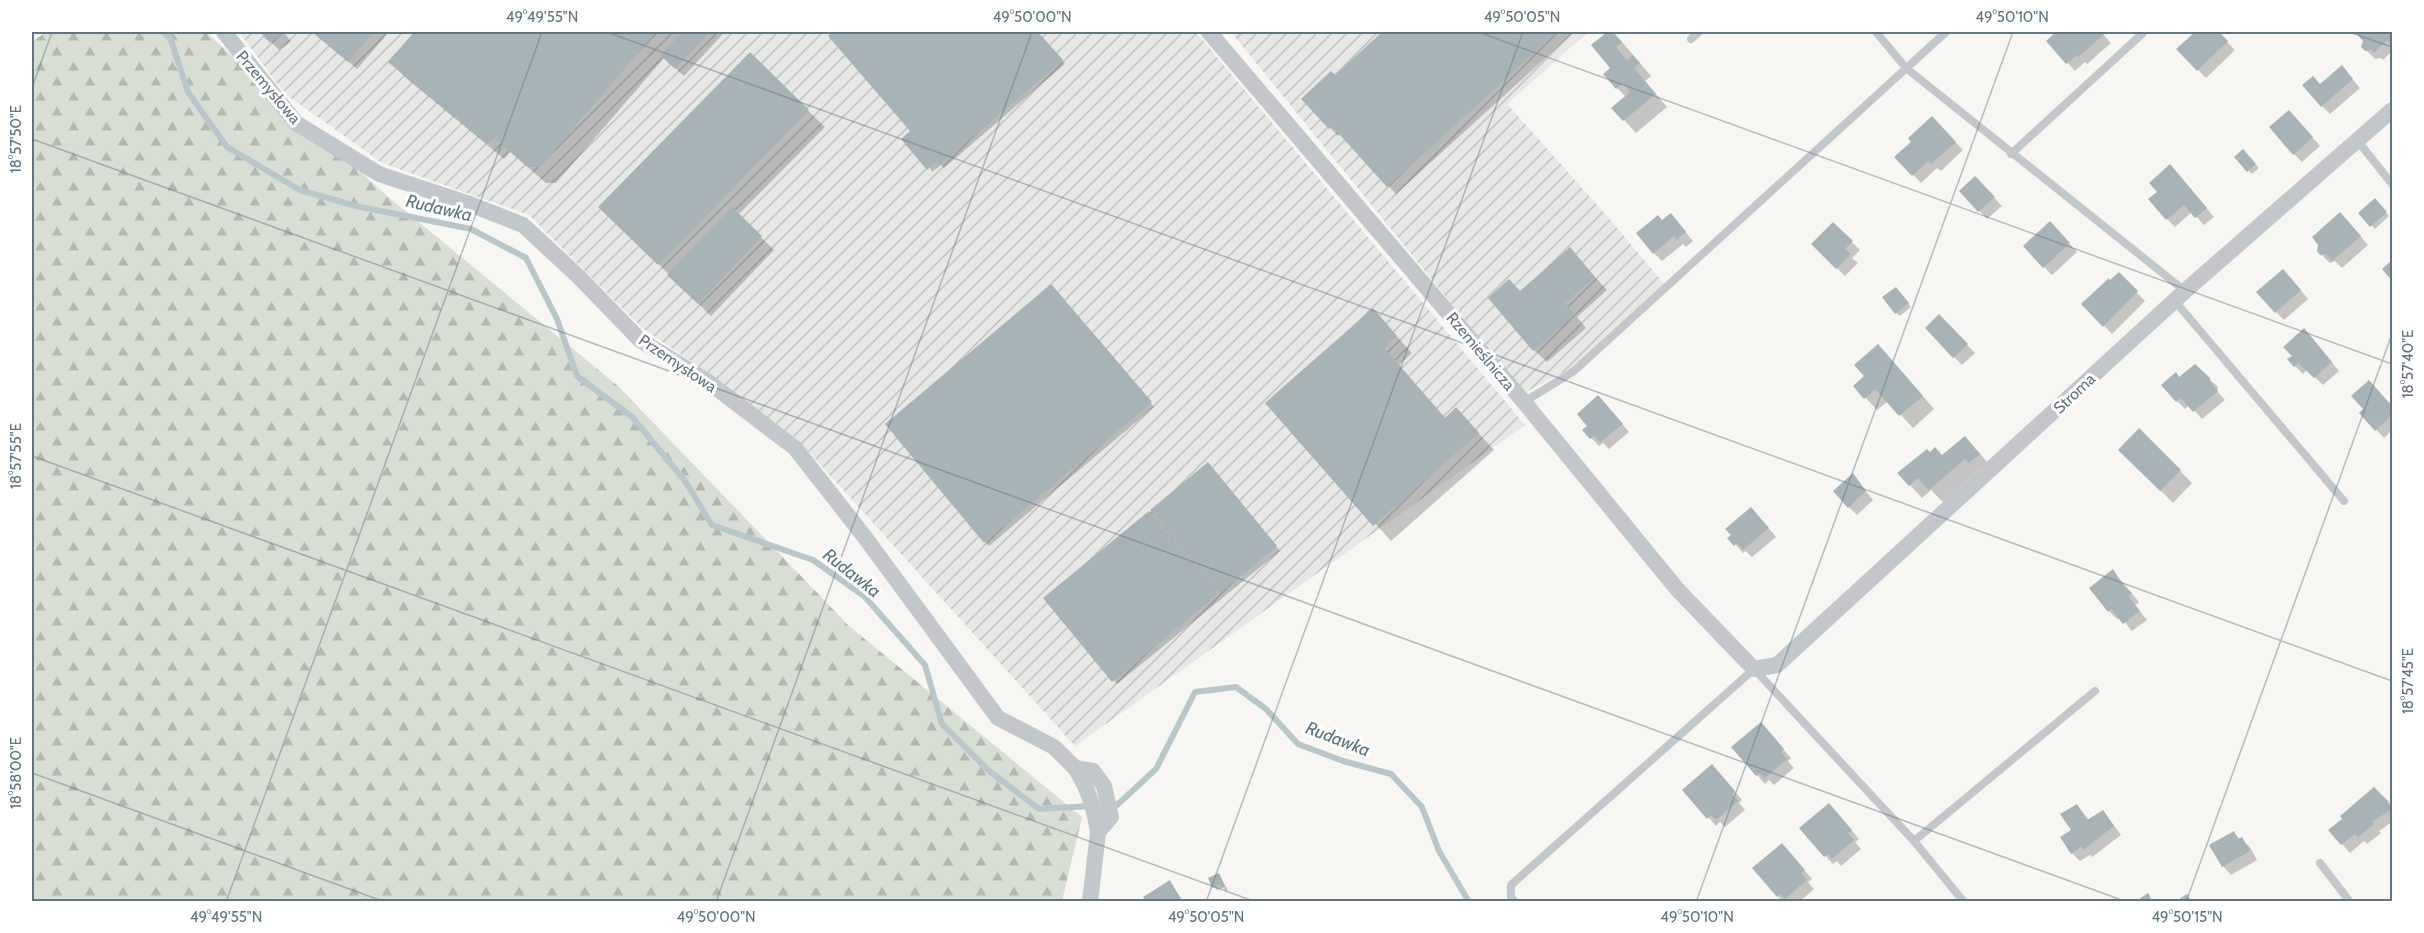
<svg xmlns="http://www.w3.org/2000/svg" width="2424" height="933" viewBox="0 0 2424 933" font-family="Cabin,sans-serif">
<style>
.industrial{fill:url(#industrial-furrows)}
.forest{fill:url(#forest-firs)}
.shadow{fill:#0003}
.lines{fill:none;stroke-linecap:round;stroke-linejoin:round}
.stream{stroke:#b9c7ca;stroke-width:6}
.building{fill:#a8b3b7}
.lane{stroke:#c1c7ca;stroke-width:8}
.street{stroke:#c1c7ca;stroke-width:16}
.ticks{fill:none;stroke:#607580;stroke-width:1.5;stroke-opacity:0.45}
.labels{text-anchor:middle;stroke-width:6;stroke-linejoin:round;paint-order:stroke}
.street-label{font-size:16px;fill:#607580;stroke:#fff}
.water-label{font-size:18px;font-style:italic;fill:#5a767b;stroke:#fff}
.neatline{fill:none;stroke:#607580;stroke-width:2}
.ticks-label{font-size:15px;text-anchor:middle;fill:#607580}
</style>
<defs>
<pattern id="industrial-furrows" width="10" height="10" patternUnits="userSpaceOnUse" patternTransform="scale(1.5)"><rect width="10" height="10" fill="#e7e8e6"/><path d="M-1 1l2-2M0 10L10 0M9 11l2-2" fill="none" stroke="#bfc1c0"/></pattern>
<pattern id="forest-firs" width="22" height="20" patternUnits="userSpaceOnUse" patternTransform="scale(1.5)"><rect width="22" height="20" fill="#d8ded4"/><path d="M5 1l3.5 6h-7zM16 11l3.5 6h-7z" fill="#b3b9b1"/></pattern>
</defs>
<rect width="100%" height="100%" fill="#f7f6f3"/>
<!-- industrial -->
<g class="industrial">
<polygon points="239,32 1196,32 1525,425 1075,746 798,440 708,373 642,328 529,215 382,163 284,93"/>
<polygon points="1231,32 1588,32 1507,104 1608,217 1664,284 1572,368 1524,393"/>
</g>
<!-- forest -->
<polygon class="forest" points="46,32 206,32 386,195 618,386 849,626 1082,817 1062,901 32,901 32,42"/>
<!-- shadow -->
<g class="shadow">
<polygon points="262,32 283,32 291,41 279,50"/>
<polygon points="313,32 389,32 357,69"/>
<polygon points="416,32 721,32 723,34 684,76 664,58 556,183 546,183 510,152 504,159 406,78 390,62"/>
<polygon points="835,32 1037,32 1065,64 944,168 941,165 932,172 912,131 830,36"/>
<polygon points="1384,32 1574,32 1396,194 1341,134 1338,136 1303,99 1335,76"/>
<polygon points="1610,32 1623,43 1651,76 1645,81 1667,107 1636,133 1613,108 1626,97 1617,88 1613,68 1593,45"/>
<polygon points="2058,32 2101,32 2111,43 2087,64 2085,62 2075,71 2048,41"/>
<polygon points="2197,32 2217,32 2235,50 2206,78 2178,49"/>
<polygon points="2357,32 2392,32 2392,51 2383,60 2381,58 2375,59 2363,47 2365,40"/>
<polygon points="750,54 825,127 738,215 774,250 711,316 601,207"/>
<polygon points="2349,75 2360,88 2330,114 2322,106"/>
<polygon points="2297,120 2320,146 2302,162 2294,154"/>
<polygon points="1940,126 1963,150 1941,171 1937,168 1921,183 1896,157"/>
<polygon points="2247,154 2259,168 2252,174 2236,157"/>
<polygon points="2178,174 2214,217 2204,225 2192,212 2175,227 2167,219"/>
<polygon points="1983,186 2002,206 1987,219 1961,191"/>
<polygon points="2375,200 2389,216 2375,229 2360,213"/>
<polygon points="1663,222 1678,223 1693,241 1686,247 1683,244 1662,261 1654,253"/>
<polygon points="2348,222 2368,245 2342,268 2335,261 2330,263 2318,251"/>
<polygon points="1833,224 1860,250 1852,258 1858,263 1845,276 1813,244"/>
<polygon points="2058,231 2077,252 2052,275 2044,267"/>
<polygon points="1570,250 1607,290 1577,317 1586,328 1547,362 1534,350 1520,293"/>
<polygon points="2119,274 2145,301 2112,334 2083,304"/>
<polygon points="2291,279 2308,299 2284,320 2276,312"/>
<polygon points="1055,289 1154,407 989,546 887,424"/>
<polygon points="1900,292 1911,307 1900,316 1896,313"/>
<polygon points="1373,310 1412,353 1399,365 1446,419 1456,409 1494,450 1391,541 1268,403"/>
<polygon points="1939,316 1975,353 1962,365 1954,357"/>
<polygon points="2312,338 2339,371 2323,385 2307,370 2303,374 2295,366"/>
<polygon points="1890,358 1934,409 1913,428 1888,401 1877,410 1855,386"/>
<polygon points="2180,379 2209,379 2218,387 2217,391 2225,400 2202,419 2189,405 2185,409 2177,401"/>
<polygon points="2377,390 2392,407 2392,430 2384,438 2361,413"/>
<polygon points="1606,405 1629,432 1609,449 1603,443 1599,446 1584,430"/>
<polygon points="2139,430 2192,483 2173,503 2120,450"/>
<polygon points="1977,450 1991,467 1978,470 1943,502 1931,490 1922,498 1899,473 1943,457"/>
<polygon points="1208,464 1280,551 1117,684 1046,598"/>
<polygon points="1853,475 1873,500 1857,515 1849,507"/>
<polygon points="1759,517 1776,537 1752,557 1746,551 1743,553 1730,538"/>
<polygon points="2113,571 2139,602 2135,605 2147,620 2132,631 2120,617 2117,619 2109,611"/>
<polygon points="1769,732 1791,758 1788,761 1794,768 1774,785 1769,780 1765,784 1733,747"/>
<polygon points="1720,774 1742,800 1739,803 1745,810 1725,827 1720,822 1716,826 1684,790"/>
<polygon points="2374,789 2392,807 2392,822 2379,831 2381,833 2367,844 2364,841 2350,853 2331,831"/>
<polygon points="2077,805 2089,820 2103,811 2121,835 2092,857 2090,855 2080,861 2072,853"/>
<polygon points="1837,813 1859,839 1855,842 1861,849 1841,866 1837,861 1833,864 1801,829"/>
<polygon points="2233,833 2250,847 2257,860 2231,875 2223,866 2211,846"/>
<polygon points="1789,853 1812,879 1808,882 1814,889 1799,902 1783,902 1754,868"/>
<polygon points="1219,875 1228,890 1226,891 1223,888 1217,890 1214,887"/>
<polygon points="1170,882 1184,902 1148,902"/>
</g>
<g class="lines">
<!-- stream -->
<g class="stream">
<polyline points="164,32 171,40 188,92 227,147 300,190 356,206 471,229 526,258 557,319 577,376 632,417 685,481 712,525 813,560 864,596 925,665 942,724 988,770 1039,809 1091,806"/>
<polyline points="1110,806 1117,805 1156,769 1195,692 1236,687 1266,709 1298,744 1343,761 1391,774 1422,807 1439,851 1469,902"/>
</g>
</g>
<!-- building -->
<g class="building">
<polygon points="260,32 284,32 270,43"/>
<polygon points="312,32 374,32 348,62"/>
<polygon points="414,32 656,32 540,167 528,167 493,137 487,144 459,120 460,119 456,115 454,117 388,62"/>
<polygon points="683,32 710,32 675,69 660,55"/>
<polygon points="833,32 1038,32 1063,60 939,166 936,162 927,170 901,139 910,131 828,36"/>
<polygon points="1382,32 1557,32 1387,187 1332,126 1329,129 1301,99 1331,71 1335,75"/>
<polygon points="1607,32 1613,32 1622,42 1616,47 1627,60 1633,55 1640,63 1634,68 1656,94 1623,121 1611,108 1630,92 1623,83 1616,89 1603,74 1610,68 1591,45"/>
<polygon points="2056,32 2102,32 2104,34 2078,57 2077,55 2066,64 2046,41"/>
<polygon points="2195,32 2219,32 2228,41 2197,71 2176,49"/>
<polygon points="2355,32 2392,32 2392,45 2387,40 2374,53 2372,50 2365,51 2361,47 2363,41"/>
<polygon points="750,52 809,110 658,265 598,207"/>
<polygon points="2342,65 2353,79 2321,107 2302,85 2313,76 2320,84"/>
<polygon points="2289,110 2313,137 2293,155 2269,127"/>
<polygon points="1932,116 1956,142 1931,164 1928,161 1912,176 1894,157 1911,142 1908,138"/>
<polygon points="2243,149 2256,164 2247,172 2234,157"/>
<polygon points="2170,164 2207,208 2195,218 2184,205 2166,220 2148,199 2157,192 2149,183"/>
<polygon points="1975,176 1995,197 1978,212 1959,191"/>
<polygon points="2375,198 2387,212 2370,227 2358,213"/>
<polygon points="732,207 762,236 698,304 667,275"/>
<polygon points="2340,212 2361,236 2332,261 2326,254 2320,255 2317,251 2318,245 2312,237"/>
<polygon points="1671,213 1686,232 1676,240 1674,236 1653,254 1636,233 1658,215 1662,220"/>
<polygon points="2050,221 2070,243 2043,268 2023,246"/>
<polygon points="1833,222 1853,241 1845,249 1851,254 1836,269 1811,244"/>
<polygon points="1570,247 1595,277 1565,303 1575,315 1533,351 1488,298 1509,279 1520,291"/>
<polygon points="2392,260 2392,281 2382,269"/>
<polygon points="2283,269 2301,290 2275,313 2256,292"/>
<polygon points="2119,272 2138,291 2103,327 2081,304 2109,278 2110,280"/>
<polygon points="1051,284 1152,402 984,543 885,424"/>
<polygon points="1896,287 1909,303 1895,314 1882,297"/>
<polygon points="1373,308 1397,336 1384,348 1445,418 1456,407 1479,433 1373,526 1265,403"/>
<polygon points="1939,314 1968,344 1953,358 1925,328"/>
<polygon points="2304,328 2332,362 2314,378 2298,363 2294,367 2287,359 2292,356 2283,347"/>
<polygon points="1878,344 1923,396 1899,416 1875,389 1864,399 1853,386 1864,376 1854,365"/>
<polygon points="2195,364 2210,378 2210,381 2218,391 2193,412 2181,398 2176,402 2161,385 2176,372 2179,377"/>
<polygon points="2369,380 2392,406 2392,415 2375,431 2359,413 2363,409 2351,396"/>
<polygon points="1598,395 1623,424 1600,442 1594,436 1590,439 1582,430 1587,426 1577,414"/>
<polygon points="2139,428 2181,470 2160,491 2118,450"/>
<polygon points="1965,436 1980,454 1969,463 1965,459 1929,490 1918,478 1909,486 1897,473 1927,449 1930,452 1935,447 1942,455"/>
<polygon points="1208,462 1277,546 1219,594 1150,510"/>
<polygon points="1853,473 1866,491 1848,508 1833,491"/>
<polygon points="1751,507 1769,528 1743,550 1737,543 1734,546 1727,538 1731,535 1725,529"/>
<polygon points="1149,511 1218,594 1112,682 1043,598"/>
<polygon points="2113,569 2122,584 2132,593 2128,596 2140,611 2123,624 2111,609 2108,612 2089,588"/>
<polygon points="1761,722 1784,749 1781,752 1787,759 1765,778 1760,773 1756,776 1731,747"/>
<polygon points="1712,764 1735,791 1732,794 1738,801 1716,820 1711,815 1707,819 1682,790"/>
<polygon points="2374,787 2388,801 2392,809 2372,822 2374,824 2358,837 2355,834 2341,845 2328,830 2342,819 2340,816"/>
<polygon points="1829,803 1852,830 1848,833 1854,840 1832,859 1828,854 1824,857 1799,828"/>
<polygon points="2077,804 2087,820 2103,810 2114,826 2083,850 2081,847 2071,854 2060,837 2071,830 2060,814"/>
<polygon points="2234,831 2238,839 2242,837 2250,851 2222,867 2209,845"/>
<polygon points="1782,843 1805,870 1801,873 1807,880 1785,899 1781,894 1777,897 1752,868"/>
<polygon points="1219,873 1225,886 1221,888 1219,885 1212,888 1208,878"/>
<polygon points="1170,880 1182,902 1146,902 1143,897"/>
<polygon points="2148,893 2153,902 2135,902"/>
<polygon points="2187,894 2192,902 2175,902"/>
</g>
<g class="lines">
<!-- lane -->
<g class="lane">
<polyline points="1876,32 1906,68 2185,291"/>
<polyline points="1691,39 1699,32"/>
<polyline points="2357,140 2392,184"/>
<polyline points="2011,154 2143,33"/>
<polyline points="2174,300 2344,501"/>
<polyline points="1524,402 1574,371 1946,32"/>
<polyline points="1914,841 2095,691"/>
<polyline points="2320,863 2350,902"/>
<polyline points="1515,902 1511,897 1511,885 1754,669 1914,841 1964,902"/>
</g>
<!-- street -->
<g class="street">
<polyline points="224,32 296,123 379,174 467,203 523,225 579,277 640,340 707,381 795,448 864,536 998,718 1054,747 1075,768 1093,771 1104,786 1111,817 1098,832 1090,902"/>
<polyline points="1209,32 1524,402 1677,589 1754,669 1777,665 2185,291 2392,110"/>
<path d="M1075 768C1089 789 1094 809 1098 832"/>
</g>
</g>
<!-- ticks -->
<path class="ticks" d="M607 32 2392 681M1478 32 2392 364M2349 32 2392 47M32 88 52 32M32 139 2127 902M32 456 1256 902M32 773 385 902M226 902 542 32M716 902 1032 32M1206 902 1523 32M1696 902 2013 32M2186 902 2392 334"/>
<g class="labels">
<!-- street labels -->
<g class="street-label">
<text transform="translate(269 87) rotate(50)" y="6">Przemysłowa</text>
<text transform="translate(1481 351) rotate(50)" y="6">Rzemieślnicza</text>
<text transform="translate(678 363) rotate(34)" y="6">Przemysłowa</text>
<text transform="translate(2074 393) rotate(-43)" y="6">Stroma</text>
</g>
<!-- water labels -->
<g class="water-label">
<text transform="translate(439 208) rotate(13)" y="6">Rudawka</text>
<text transform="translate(852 573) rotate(38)" y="6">Rudawka</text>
<text transform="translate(1338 739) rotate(21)" y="6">Rudawka</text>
</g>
</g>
<!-- border -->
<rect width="2424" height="933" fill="none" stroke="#ffffff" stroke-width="66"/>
<rect x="33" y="33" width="2358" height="867" class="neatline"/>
<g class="ticks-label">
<text x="542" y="22">49°49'55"N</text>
<text x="1032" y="22">49°50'00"N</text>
<text x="1522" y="22">49°50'05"N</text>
<text x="2012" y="22">49°50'10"N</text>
<text transform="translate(16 139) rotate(-90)" y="5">18°57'50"E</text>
<text transform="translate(2408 364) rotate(-90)" y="5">18°57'40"E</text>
<text transform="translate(16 456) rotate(-90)" y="5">18°57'55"E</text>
<text transform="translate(2408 681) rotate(-90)" y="5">18°57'45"E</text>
<text transform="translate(16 773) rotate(-90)" y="5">18°58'00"E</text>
<text x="226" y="922">49°49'55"N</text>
<text x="716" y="922">49°50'00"N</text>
<text x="1206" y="922">49°50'05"N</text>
<text x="1697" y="922">49°50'10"N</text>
<text x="2187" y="922">49°50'15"N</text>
</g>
</svg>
